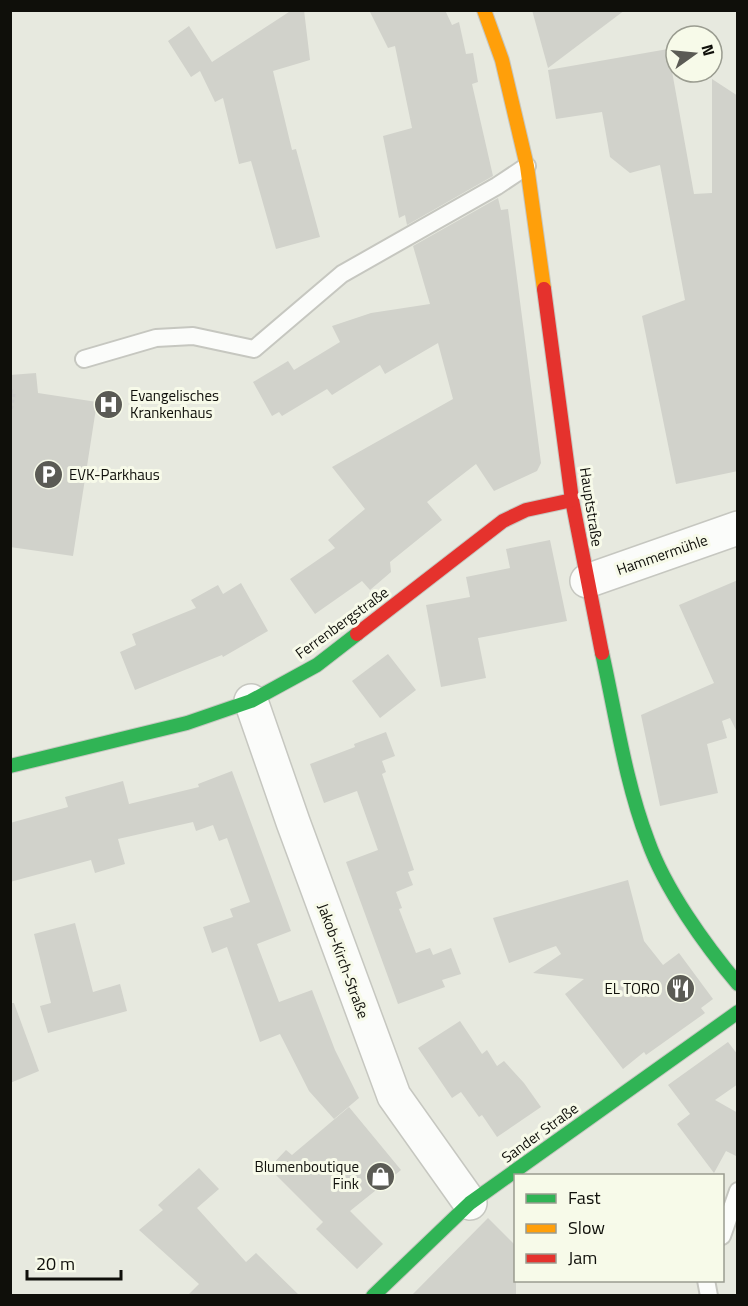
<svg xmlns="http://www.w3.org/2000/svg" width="748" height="1306" viewBox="0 0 748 1306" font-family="'Titillium Web',sans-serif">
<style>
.building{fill:#d1d2cb}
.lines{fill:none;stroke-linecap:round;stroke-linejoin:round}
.lane-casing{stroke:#c6c7c0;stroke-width:20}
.street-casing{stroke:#c6c7c0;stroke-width:36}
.fast-casing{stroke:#c6c7c0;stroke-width:16}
.slow-casing{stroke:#c6c7c0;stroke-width:16}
.jam-casing{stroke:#c6c7c0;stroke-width:16}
.path{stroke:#ccccca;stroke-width:4;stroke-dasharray:3 3;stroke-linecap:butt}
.lane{stroke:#fbfcfa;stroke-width:16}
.street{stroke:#fbfcfa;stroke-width:33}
.fast{stroke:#30b455;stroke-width:14}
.slow{stroke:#ff9f0a;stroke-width:14}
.jam{stroke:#e5322d;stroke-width:14}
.labels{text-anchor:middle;stroke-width:6;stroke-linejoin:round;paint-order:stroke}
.poi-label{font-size:15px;fill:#0f0f0a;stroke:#f7fae9;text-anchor:start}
.street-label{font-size:15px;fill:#0f0f0a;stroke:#f7fae9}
</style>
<rect width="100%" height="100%" fill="#e7e9df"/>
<!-- building -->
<g class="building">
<polygon points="292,10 304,10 310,60 273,71 292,150 296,149 320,237 276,249 251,161 239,164 223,98 215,102 200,71 191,77 168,41 189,26 212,62"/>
<polygon points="369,10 445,10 452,25 459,22 466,54 473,53 478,82 472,84 493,176 407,225 405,215 399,218 383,136 412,128 395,46 388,48"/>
<polygon points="532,10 625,10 548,68"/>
<polygon points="668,49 694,194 712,193 712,79 738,96 738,471 676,484 642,316 685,300 660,165 630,173 610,157 602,112 556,119 548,70"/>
<polygon points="498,198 501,210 508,209 541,463 537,471 494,491 476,464 427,502 442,520 390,562 391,572 370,590 362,581 315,614 290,579 335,548 328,540 365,509 332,467 453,399 438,343 385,374 380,365 332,395 327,389 282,416 279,412 272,416 253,382 288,361 294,370 340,342 332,326 371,313 430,304 413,246"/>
<polygon points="36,373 38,393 97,402 73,556 10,547 10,375"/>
<polygon points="550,540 567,621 478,638 486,678 441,687 426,605 470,597 466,577 510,568 506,549"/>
<polygon points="738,580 738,734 730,718 722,721 727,738 707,744 718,793 660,806 641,715 714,683 679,605"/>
<polygon points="241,583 268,631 223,657 222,655 135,690 120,652 136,645 132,634 196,608 191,600 218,585 223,594"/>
<polygon points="388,654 416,690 380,718 352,681"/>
<polygon points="386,732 395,756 382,761 386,772 382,774 414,870 408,872 413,885 396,892 402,908 399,909 416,953 430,948 433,955 451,948 461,974 442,980 445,987 398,1004 346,862 378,850 357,791 324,803 310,764 355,747 354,744"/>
<polygon points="232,771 291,931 257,944 279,1002 312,990 335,1050 359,1098 334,1119 309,1091 280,1034 260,1042 227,947 212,953 203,927 233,917 230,909 250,902 227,838 219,841 213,825 196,831 193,822 118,839 125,864 95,873 91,860 10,882 10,823 68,807 65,797 123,781 129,804 199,787 198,784"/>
<polygon points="628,880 644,941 663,965 679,953 713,999 701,1008 705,1013 646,1055 644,1052 623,1069 565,994 584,979 533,973 561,954 556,946 509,963 493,918"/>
<polygon points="75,923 93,992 120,984 127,1011 48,1033 40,1006 51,1003 34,934"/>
<polygon points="10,1003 14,1003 39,1071 10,1083"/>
<polygon points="460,1021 482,1054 487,1050 497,1066 504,1061 524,1083 541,1107 497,1137 482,1115 479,1117 461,1092 452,1098 418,1048"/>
<polygon points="728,1042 738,1055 738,1084 715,1100 738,1113 738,1157 726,1151 714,1173 677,1124 690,1114 668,1085"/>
<polygon points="349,1107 401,1170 350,1211 383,1244 357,1269 316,1229 323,1222 269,1168 286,1150 292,1155"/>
<polygon points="199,1168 219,1189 197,1208 246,1262 256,1253 300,1296 187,1296 199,1284 139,1230 163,1210 158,1205"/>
<polygon points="488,1218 516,1246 516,1296 411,1296"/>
</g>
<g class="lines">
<defs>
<g id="lane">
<polyline points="84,359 156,338 193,336 254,349 342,274 497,186 527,166"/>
<polyline points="722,1236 738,1191"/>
<polyline points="706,1280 709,1296"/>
</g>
<g id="street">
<polyline points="587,581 738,528"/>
<polyline points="251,701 293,822 394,1096 470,1203"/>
</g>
<g id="fast">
<path d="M602 653C616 715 625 781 648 841 665 889 705 945 738 984"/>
<polyline points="10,766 187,723 251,701 317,665 357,634"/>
<polyline points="373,1296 470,1203 738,1012"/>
</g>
<polyline id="slow" points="484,10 502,60 527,166 544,289"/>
<g id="jam">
<polyline points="544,289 572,500 602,653"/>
<polyline points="357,634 503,521 526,510 572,500"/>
</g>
</defs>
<!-- lane casing -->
<use href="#lane" class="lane-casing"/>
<!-- street casing -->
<use href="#street" class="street-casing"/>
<!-- fast casing -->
<use href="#fast" class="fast-casing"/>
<!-- slow casing -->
<use href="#slow" class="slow-casing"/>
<!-- jam casing -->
<use href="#jam" class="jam-casing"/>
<!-- path -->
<polyline class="path" points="10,391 14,392 11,409"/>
<!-- lane -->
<use href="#lane" class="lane"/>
<!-- street -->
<use href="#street" class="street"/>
<!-- fast -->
<use href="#fast" class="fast"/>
<!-- slow -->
<use href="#slow" class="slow"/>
<!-- jam -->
<use href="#jam" class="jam"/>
</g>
<!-- icons -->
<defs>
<symbol id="hospital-disc" viewBox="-11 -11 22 22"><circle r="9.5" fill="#5b5b55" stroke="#f7fae9"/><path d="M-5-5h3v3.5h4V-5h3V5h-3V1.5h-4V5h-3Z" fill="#fff"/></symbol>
<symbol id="parking-disc" viewBox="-11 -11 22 22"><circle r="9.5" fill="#5b5b55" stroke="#f7fae9"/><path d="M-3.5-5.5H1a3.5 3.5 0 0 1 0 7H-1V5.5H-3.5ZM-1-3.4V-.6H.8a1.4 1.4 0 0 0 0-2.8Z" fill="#fff"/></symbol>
<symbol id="restaurant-disc" viewBox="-11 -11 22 22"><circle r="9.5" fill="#5b5b55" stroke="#f7fae9"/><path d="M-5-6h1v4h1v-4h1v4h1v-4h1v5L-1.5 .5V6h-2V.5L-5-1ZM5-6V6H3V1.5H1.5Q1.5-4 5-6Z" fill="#fff"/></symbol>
<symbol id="shop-disc" viewBox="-11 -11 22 22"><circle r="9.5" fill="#5b5b55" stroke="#f7fae9"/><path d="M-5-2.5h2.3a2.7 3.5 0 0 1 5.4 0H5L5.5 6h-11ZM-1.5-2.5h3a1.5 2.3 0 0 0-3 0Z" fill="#fff"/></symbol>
</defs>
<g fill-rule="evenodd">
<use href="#hospital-disc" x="92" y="388" width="33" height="33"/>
<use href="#parking-disc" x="32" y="458" width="33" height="33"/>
<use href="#restaurant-disc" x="664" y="972" width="33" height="33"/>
<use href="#shop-disc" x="364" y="1160" width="33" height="33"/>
</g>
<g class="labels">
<!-- poi labels -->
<g class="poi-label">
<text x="130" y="401">Evangelisches<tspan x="130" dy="17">Krankenhaus</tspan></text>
<text x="69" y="480">EVK-Parkhaus</text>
<text x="660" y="994" text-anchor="end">EL TORO</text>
<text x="359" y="1172" text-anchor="end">Blumenboutique<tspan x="359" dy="17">Fink</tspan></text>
</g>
<!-- street labels -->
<g class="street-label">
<text transform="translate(591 507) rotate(81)" y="5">Hauptstraße</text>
<text transform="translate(662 555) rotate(-19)" y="5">Hammermühle</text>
<text transform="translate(342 623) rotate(-36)" y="5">Ferrenbergstraße</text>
<text transform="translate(343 961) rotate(70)" y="5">Jakob-Kirch-Straße</text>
<text transform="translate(540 1133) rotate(-36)" y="5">Sander Straße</text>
</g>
</g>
<!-- border -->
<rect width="748" height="1306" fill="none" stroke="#0f0f0a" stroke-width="24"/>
<!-- legend -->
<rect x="514" y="1174" width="210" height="108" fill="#f7fae9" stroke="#9a9c90" stroke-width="1.5"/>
<rect x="526" y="1194" width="30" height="9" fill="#30b455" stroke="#9a9c90" stroke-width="1.5"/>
<text x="568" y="1204" font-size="18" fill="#0f0f0a">Fast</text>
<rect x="526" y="1224" width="30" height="9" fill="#ff9f0a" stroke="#9a9c90" stroke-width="1.5"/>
<text x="568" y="1234" font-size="18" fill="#0f0f0a">Slow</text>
<rect x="526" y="1254" width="30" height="9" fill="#e5322d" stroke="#9a9c90" stroke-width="1.5"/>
<text x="568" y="1264" font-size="18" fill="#0f0f0a">Jam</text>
<!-- north arrow -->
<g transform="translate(694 54) rotate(75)"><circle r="28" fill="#f7fae9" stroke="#9a9c90" stroke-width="1.5"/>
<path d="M0-4.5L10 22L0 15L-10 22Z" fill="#5b5b55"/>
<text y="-9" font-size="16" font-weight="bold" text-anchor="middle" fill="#0f0f0a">N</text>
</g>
<!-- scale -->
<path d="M27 1270v9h94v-9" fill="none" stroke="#0f0f0a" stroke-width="3"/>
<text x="36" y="1270" font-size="18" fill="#0f0f0a" stroke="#f7fae9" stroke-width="4.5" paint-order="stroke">20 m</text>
</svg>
